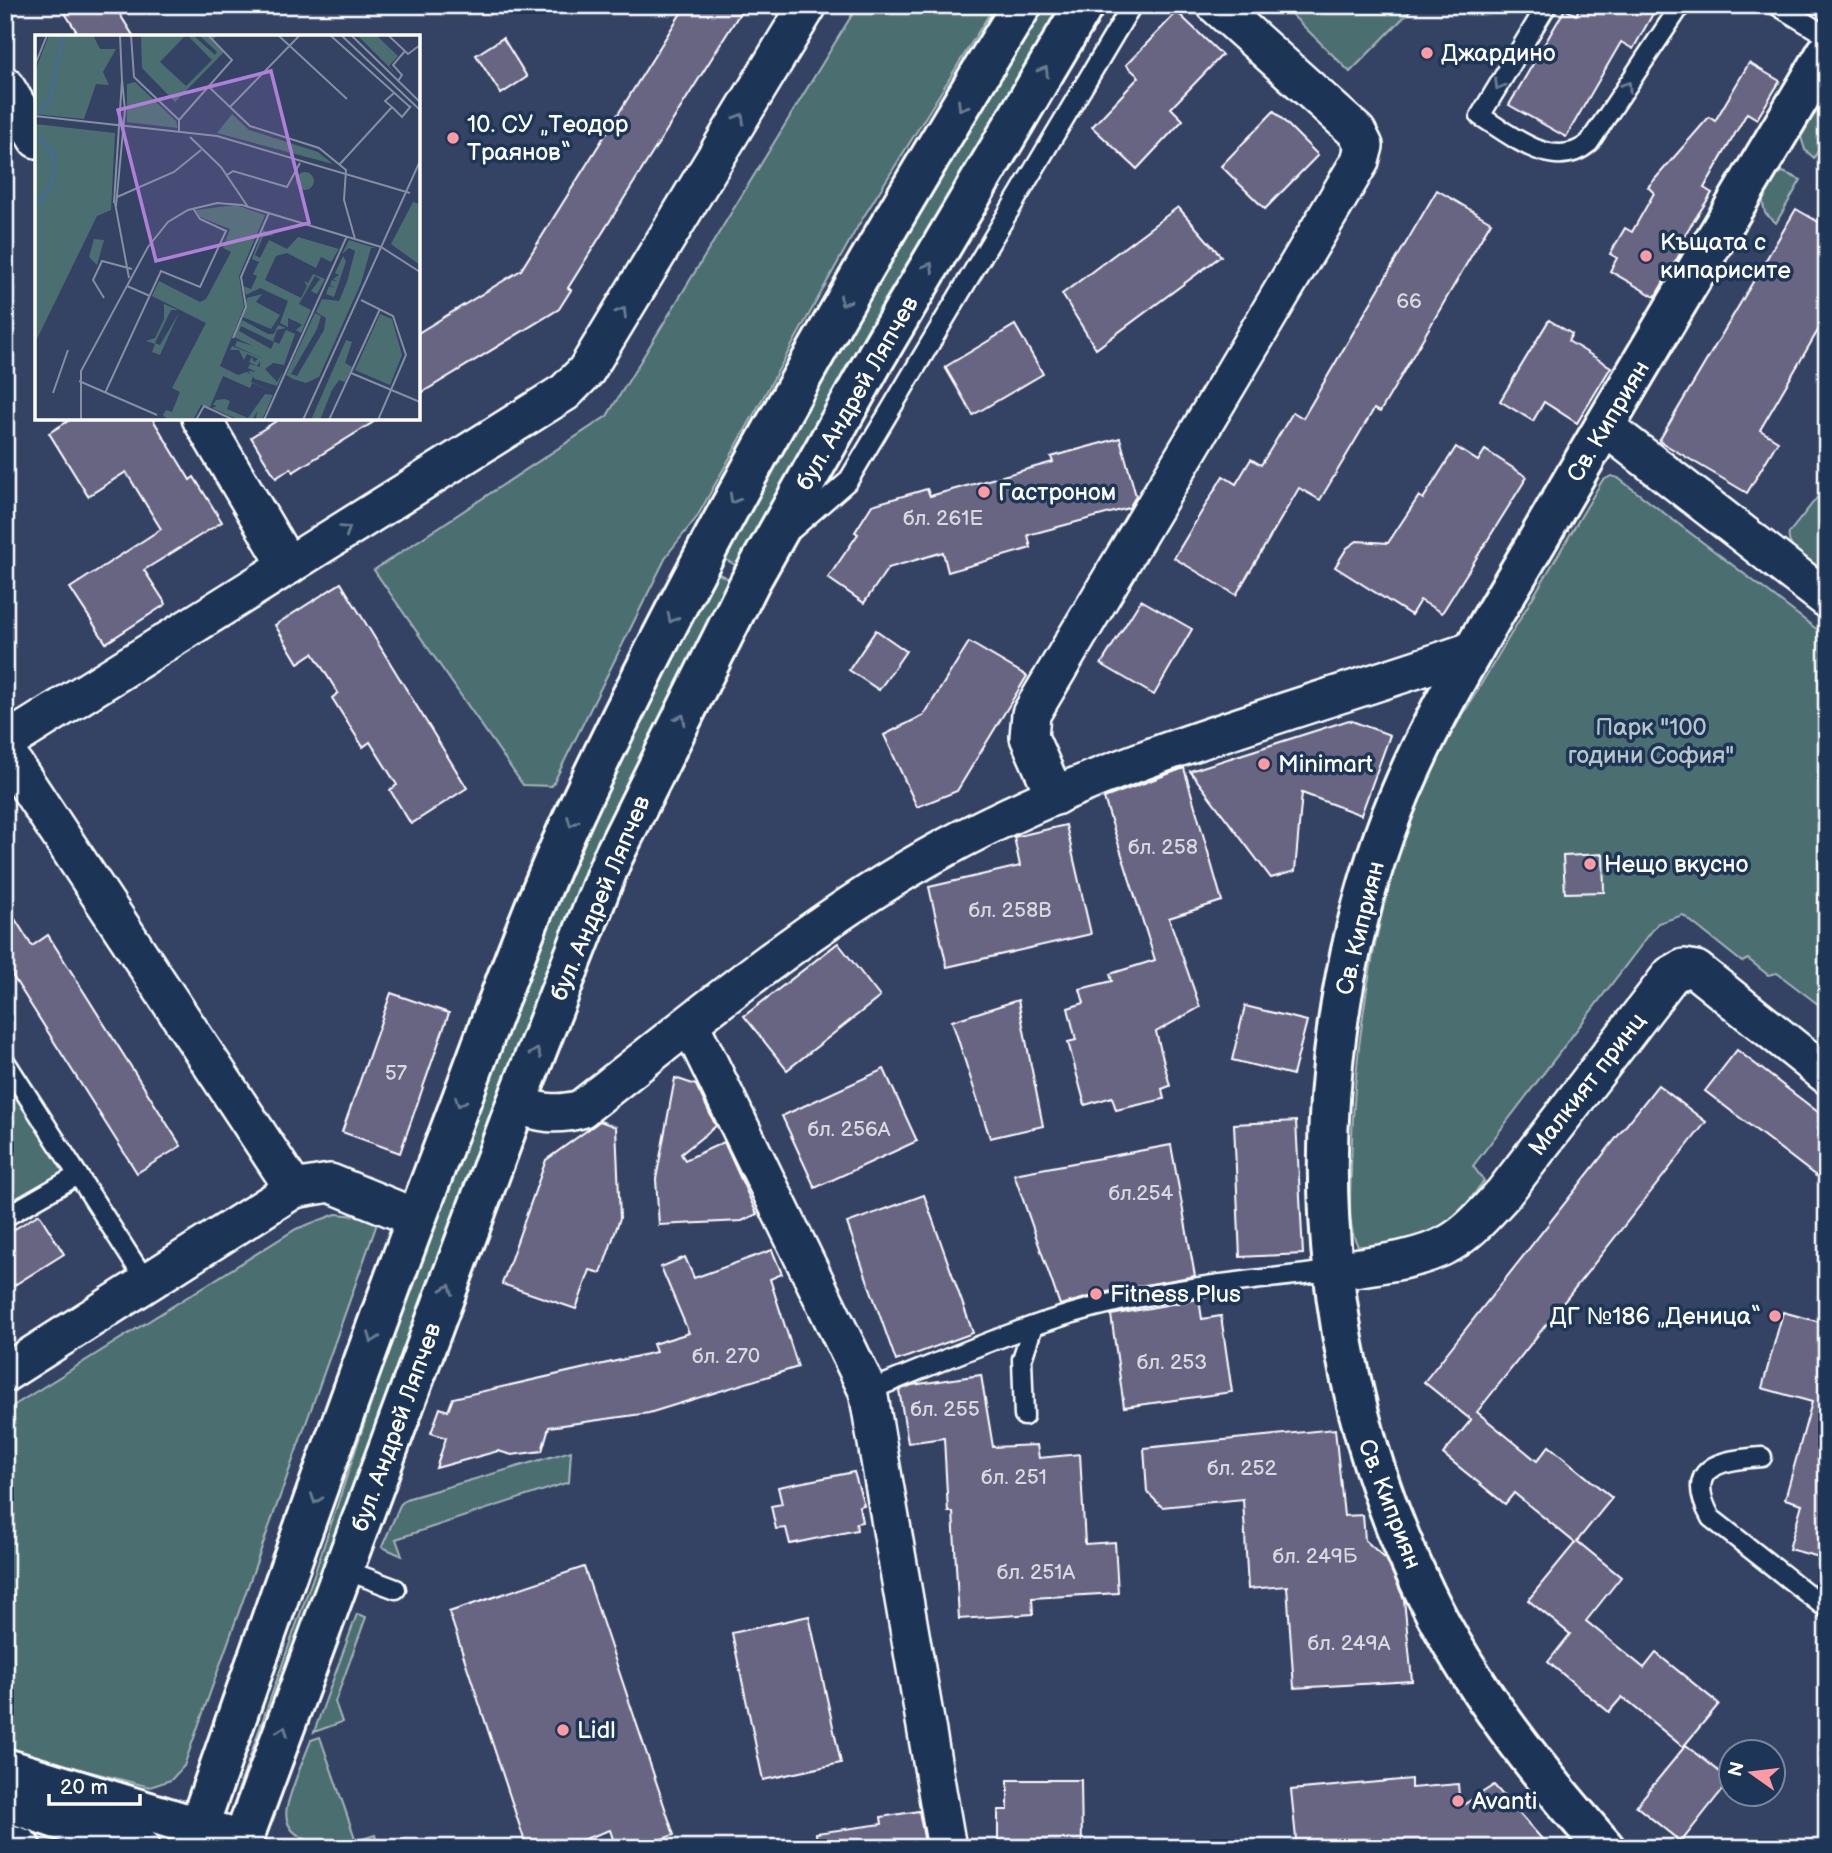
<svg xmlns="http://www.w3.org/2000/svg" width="1832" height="1853" viewBox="0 0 1832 1853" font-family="'Balsamiq Sans',sans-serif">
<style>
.green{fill:#4b6e70;stroke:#a5b6b8;stroke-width:2}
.building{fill:#686583;stroke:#fff;stroke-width:2}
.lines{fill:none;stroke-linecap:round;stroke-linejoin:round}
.lane-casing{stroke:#fff;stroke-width:23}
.street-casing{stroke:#fff;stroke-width:42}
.secondary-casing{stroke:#fff;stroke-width:44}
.lane{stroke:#1d3557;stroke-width:18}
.street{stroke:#1d3557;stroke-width:37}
.secondary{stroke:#1d3557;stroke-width:38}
.oneway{stroke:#6c7c92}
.poi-dot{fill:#ff9aa2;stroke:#1d3557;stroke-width:2.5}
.labels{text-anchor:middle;stroke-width:7;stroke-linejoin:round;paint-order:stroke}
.number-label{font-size:21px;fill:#d9d8e0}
.poi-label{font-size:24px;fill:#fff;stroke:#1d3557;text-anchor:start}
.street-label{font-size:24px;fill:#fff;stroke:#1d3557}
.park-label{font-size:24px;fill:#b7c5c6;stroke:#1d3557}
.inset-river{fill:none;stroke:#476c8e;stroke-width:3.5}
.inset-road{fill:none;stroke:#858ea2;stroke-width:2}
.view{fill:#b080d9;fill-opacity:0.15;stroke:#b080d9;stroke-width:3.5}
.inset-edge{fill:none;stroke:#fff;stroke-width:3.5}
</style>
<rect width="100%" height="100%" fill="#344364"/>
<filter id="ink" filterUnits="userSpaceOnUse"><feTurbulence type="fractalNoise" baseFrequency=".0143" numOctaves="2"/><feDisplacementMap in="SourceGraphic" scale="14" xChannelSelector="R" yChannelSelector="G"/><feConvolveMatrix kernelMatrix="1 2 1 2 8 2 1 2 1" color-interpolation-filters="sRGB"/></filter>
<g filter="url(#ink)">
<!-- green -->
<g class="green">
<polygon points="858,5 995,5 858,226 697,517 667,555 552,786 523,785 374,570 607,416"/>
<polygon points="1045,5 1065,5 873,319 737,566 723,558 859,311"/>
<polygon points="1282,5 1416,5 1350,72"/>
<polygon points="1821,110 1827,110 1827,145 1820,147 1814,158 1805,150 1801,137 1814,115"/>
<polygon points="1783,172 1801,180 1776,223 1765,213 1762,199 1776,175"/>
<path d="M1611 476 1618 478 1827 637V1011L1777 973 1768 975 1748 959 1742 962 1683 915 1658 923 1473 1166 1484 1181C1474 1193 1464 1210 1451 1219 1431 1234 1382 1255 1358 1246 1346 1225 1351 1191 1351 1167 1353 1070 1365 975 1390 881L1387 874 1444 736 1452 733 1602 481Z"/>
<path d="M1827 485V570C1812 565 1785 550 1789 533Z"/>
<polygon points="715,572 729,579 633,771 590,864 240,1797 236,1796 318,1563 405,1301 550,925 609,783"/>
<polygon points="5,1061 78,1175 5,1217"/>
<polygon points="336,1214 379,1218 184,1766 171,1780 150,1787 5,1750 5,1411 296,1229"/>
<polygon points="571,1451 569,1482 396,1539 402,1556 382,1547 400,1505 406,1499"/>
<polygon points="357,1614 366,1617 335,1702 342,1722 314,1732"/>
<path d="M320 1737 356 1841 375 1835 379 1848C354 1848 278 1851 287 1807 292 1785 303 1762 311 1740Z"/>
</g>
<!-- building -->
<g class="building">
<polygon points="60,5 114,5 134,37 80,37"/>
<polygon points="686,5 745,5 568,288 571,290 559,309 418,395 418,333 521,270"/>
<polygon points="1581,5 1658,5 1633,49 1621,42 1566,137 1509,105 1565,9 1576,15"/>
<polygon points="1177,12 1222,55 1171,108 1183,120 1137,169 1092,127 1139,77 1126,65"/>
<polygon points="503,38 527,77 501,94 476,55"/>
<polygon points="1749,63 1780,81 1757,119 1747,113 1704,188 1712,193 1680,242 1685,245 1655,297 1610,271 1617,258 1610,254 1625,228 1632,232 1654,193 1648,187 1709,117 1715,121"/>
<polygon points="1274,111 1318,155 1265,209 1221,166"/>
<polygon points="1437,190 1491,222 1380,412 1374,409 1320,500 1299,488 1236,595 1174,558 1223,476 1236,484 1251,459 1261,465 1293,412 1303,418"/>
<polygon points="1178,207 1221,256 1096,349 1062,294"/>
<polygon points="1796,209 1827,227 1827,315 1760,430 1778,441 1747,493 1659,441"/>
<polygon points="1549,320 1572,334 1568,341 1611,367 1577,423 1544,402 1533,421 1500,401"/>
<polygon points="1015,325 1043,374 973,415 945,367"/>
<polygon points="73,418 152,418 190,480 194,477 222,522 144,570 166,604 106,643 70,588 161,529 126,472 88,496 49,433"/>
<polygon points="281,418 380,418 293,472 291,468 276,478 251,437"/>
<polygon points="1120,438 1136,496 1129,508 1028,535 1031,548 948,572 943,552 888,568 864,603 828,578 858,534 855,532 872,505 927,489 930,496 1053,462 1051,457"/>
<polygon points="1456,447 1478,461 1485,450 1527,477 1442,613 1420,600 1411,615 1335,567 1347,548 1357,541 1388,543 1419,496 1423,499"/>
<polygon points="341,583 467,788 411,824 390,790 397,785 370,742 363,747 332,698 338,693 313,653 298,663 275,625"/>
<polygon points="1141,600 1192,629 1154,695 1101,664"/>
<polygon points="876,630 906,651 879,690 849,670"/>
<polygon points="969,642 1027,676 957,791 917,807 884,735 924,715"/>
<polygon points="1349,720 1390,735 1361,815 1302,793 1295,871 1271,878 1190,771"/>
<polygon points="1184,768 1222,901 1169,918 1200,1007 1156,1032 1170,1086 1162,1089 1164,1099 1116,1110 1112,1097 1085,1105 1068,1042 1076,1040 1068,1008 1084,1003 1080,989 1112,981 1110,974 1155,960 1104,798"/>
<polygon points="1066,825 1091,934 947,967 929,887 1020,866 1014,837"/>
<polygon points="1603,854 1604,892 1565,893 1563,856"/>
<polygon points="5,903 32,946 48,935 181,1146 137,1173 5,964"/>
<polygon points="838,943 880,997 787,1070 744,1016"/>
<polygon points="391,993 449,1013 400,1153 342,1132"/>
<polygon points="1018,1000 1043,1126 990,1138 952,1021"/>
<polygon points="1245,1006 1307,1021 1293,1075 1232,1060"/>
<polygon points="1737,1050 1827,1119 1827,1161 1816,1176 1705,1091"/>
<polygon points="884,1069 917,1141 815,1188 782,1116"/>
<polygon points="675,1078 696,1085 716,1126 681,1154 685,1160 724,1142 757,1214 742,1221 659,1225 656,1179"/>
<polygon points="1658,1085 1706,1122 1477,1412 1537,1461 1549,1446 1612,1498 1577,1541 1621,1577 1586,1621 1644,1668 1656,1653 1719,1704 1683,1747 1622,1697 1609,1712 1548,1662 1570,1634 1528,1600 1575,1543 1514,1493 1505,1504 1443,1454 1471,1420 1424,1382"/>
<polygon points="600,1121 616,1127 620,1218 601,1273 590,1270 576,1309 502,1284 546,1160"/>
<polygon points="1296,1121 1303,1254 1240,1257 1234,1124"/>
<polygon points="1171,1145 1195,1276 1107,1292 1060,1305 1014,1174"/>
<polygon points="924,1195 973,1333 896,1361 847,1223"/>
<polygon points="39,1214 64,1254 5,1291 5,1235"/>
<polygon points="772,1250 782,1274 770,1279 798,1367 649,1413 549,1427 542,1451 512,1455 498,1451 436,1468 446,1438 431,1433 440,1408 448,1411 453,1398 656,1352 653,1344 689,1333 661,1267 685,1257 694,1278"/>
<polygon points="1199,1299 1202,1319 1221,1316 1232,1392 1124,1407 1111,1315"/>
<polygon points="1783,1312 1827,1324 1827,1559 1789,1549 1802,1504 1785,1499 1812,1402 1762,1388"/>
<polygon points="981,1375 993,1447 1037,1445 1039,1458 1080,1454 1085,1544 1115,1542 1118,1593 1032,1598 1033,1614 959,1619 953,1512 948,1512 944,1438 908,1443 899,1390 912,1385"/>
<polygon points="1335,1429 1344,1516 1363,1515 1365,1540 1387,1560 1404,1599 1412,1681 1294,1688 1287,1586 1248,1589 1243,1499 1162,1507 1147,1492 1144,1448"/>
<polygon points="854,1472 864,1505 859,1506 862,1522 856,1523 857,1530 790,1544 786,1528 776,1529 771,1506 782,1504 778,1487"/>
<polygon points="584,1567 674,1835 636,1848 616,1848 610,1830 559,1848 527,1848 449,1612"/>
<polygon points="809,1616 841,1763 763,1780 732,1633"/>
<polygon points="1686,1745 1730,1780 1681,1842 1636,1806"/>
<polygon points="1411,1779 1411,1788 1458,1784 1460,1807 1494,1785 1550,1848 1297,1848 1291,1790"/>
<polygon points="1008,1780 1081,1780 1082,1848 998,1848 998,1810 1008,1810"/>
<polygon points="919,1811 926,1848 817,1848 816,1833 882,1824 881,1817"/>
</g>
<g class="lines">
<defs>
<g id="lane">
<path d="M1547 5 1480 116C1511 135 1554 173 1589 143L1681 5"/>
<polyline points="1776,5 1827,36"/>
<polyline points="793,529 848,481 1132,5"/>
<polyline points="5,1061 147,1283"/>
<polyline points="5,1217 78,1175"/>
<path d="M868 1391C950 1358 1033 1320 1120 1301 1190 1286 1262 1279 1332 1271"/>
<polyline points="1024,1416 1022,1359 1033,1326"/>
<path d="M1762 1457C1718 1460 1683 1467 1711 1518L1827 1609"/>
<polyline points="343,1569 396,1589"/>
</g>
<g id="street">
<polyline points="5,86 37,139"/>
<polyline points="201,418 288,566"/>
<polyline points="1604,426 1827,599"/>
<polyline points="5,743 565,392 586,371 808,5"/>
<polyline points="5,751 294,1189 330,1183 416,1218"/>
<polyline points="1055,796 1029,737 1031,714 1360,161 1364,146 1357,132 1216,5"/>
<polyline points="690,1024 868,1391 947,1848"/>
<path d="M516 1104C540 1113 556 1116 581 1109 699 1017 814 919 945 848 1111 758 1297 711 1474 650"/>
<path d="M1332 1271C1370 1265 1416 1262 1450 1243 1471 1231 1487 1211 1503 1194L1671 975 1684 968 1696 970 1827 1075"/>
<polyline points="5,1373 294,1189"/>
</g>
<g id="secondary">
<polyline points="5,1768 221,1834"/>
<polyline points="5,1801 140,1848"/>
<polyline points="5,1843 21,1848"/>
<path d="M191 1848C274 1611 357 1373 447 1138 490 1025 530 908 582 798 712 524 864 263 1022 5"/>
<polyline points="240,1848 516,1104 612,859 750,582 876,357 1084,5"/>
<path d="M1605 1848C1537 1771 1471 1688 1426 1595 1311 1362 1297 1080 1384 835 1423 726 1488 626 1546 526 1638 367 1733 209 1827 52"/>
</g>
</defs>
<!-- lane casing -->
<use href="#lane" class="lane-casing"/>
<!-- street casing -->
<use href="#street" class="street-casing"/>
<!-- secondary casing -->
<use href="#secondary" class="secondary-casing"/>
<!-- lane -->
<use href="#lane" class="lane"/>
<!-- street -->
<use href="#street" class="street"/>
<!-- secondary -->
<use href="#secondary" class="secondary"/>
</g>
<!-- one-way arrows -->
<defs><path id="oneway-chevron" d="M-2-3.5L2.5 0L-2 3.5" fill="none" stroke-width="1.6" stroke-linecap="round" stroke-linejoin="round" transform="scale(1.75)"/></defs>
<g class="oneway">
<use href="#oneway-chevron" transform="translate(1044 71) rotate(-59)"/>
<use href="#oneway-chevron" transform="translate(1499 85) rotate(121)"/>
<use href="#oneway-chevron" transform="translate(1627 86) rotate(-56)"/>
<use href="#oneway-chevron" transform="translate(962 106) rotate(121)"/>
<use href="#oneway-chevron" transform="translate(740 118) rotate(-59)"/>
<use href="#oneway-chevron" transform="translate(929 267) rotate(-60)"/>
<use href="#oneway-chevron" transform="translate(844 301) rotate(121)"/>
<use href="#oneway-chevron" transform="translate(622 312) rotate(-59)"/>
<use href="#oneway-chevron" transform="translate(734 499) rotate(119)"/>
<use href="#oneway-chevron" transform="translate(346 530) rotate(-32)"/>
<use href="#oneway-chevron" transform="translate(672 618) rotate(116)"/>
<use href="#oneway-chevron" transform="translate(681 719) rotate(-63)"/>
<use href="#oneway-chevron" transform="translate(572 822) rotate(112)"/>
<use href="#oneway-chevron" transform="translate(536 1053) rotate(-69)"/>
<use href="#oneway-chevron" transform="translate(460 1102) rotate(111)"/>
<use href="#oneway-chevron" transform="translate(448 1289) rotate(-70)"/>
<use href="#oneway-chevron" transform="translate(373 1338) rotate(110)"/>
<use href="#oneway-chevron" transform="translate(316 1499) rotate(110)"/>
<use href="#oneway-chevron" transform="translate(283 1731) rotate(-70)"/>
</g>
</g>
<!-- markers -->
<g class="poi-dot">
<circle cx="1427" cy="53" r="7"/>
<circle cx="453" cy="138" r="7"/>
<circle cx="1646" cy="256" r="7"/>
<circle cx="984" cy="492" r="7"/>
<circle cx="1264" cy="764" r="7"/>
<circle cx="1590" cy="864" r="7"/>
<circle cx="1096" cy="1294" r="7"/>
<circle cx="1775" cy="1316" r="7"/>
<circle cx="563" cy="1730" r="7"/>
<circle cx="1458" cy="1801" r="7"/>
</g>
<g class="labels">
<!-- number labels -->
<g class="number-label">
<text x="1409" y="308">66</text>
<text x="943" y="525">бл. 261Е</text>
<text x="1163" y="854">бл. 258</text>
<text x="1010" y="917">бл. 258В</text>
<text x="396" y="1080">57</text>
<text x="849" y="1136">бл. 256А</text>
<text x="1141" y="1200">бл.254</text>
<text x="726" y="1363">бл. 270</text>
<text x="1172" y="1369">бл. 253</text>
<text x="945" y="1416">бл. 255</text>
<text x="1242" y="1475">бл. 252</text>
<text x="1014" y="1484">бл. 251</text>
<text x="1315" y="1563">бл. 249Б</text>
<text x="1036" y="1579">бл. 251А</text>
<text x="1349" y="1650">бл. 249А</text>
</g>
<!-- poi labels -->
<g class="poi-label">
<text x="1441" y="61">Джардино</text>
<text x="467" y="132">10. СУ „Теодор<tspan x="467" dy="28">Траянов“</tspan></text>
<text x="1660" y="250">Къщата с<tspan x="1660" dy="28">кипарисите</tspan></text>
<text x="998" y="500">Гастроном</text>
<text x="1278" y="772">Minimart</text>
<text x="1604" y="872">Нещо вкусно</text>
<text x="1110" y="1302">Fitness Plus</text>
<text x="1761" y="1324" text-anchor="end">ДГ №186 „Деница“</text>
<text x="577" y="1738">Lidl</text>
<text x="1472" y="1809">Avanti</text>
</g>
<!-- street labels -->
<g class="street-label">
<text transform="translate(857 393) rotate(-60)" y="8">бул. Андрей Ляпчев</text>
<text transform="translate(1608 421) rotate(-59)" y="8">Св. Киприян</text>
<text transform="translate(600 898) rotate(-67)" y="8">бул. Андрей Ляпчев</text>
<text transform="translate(1360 928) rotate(-76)" y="8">Св. Киприян</text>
<text transform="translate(1587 1084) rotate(-52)" y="8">Малкият принц</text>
<text transform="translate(396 1427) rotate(-70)" y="8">бул. Андрей Ляпчев</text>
<text transform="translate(1390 1504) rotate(69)" y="8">Св. Киприян</text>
</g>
<!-- park labels -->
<g class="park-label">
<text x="1651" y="735">Парк "100<tspan x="1651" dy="28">години София"</tspan></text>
</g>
</g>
<!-- overview -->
<g transform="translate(35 35)">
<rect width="385" height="385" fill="#344364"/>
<path d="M14 0H58L65 14H81L68 37 74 50 61 49 49 84 0 79V36ZM106 0H151L125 27 151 51 177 25 152 0H158L180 20 182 17 164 0H182L178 5 189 17 140 67 107 33ZM322 0H341L363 21 354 31 363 41ZM100 47 141 86 143 93 92 87V49ZM197 79 214 95 283 117 298 129 182 98ZM0 89 80 98 76 175 62 181 0 308ZM261 146a9 9 0 1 1 18 0a9 9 0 1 1-18 0ZM378 167 385 169V230L356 209ZM201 170 230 180 204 241 209 272 185 331 203 340 212 337 218 341 216 347 239 357 217 348 215 353 188 341 175 372 166 370 158 385H133L128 380 131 375 137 377 145 357 137 353 171 288 117 261 124 246 165 267 171 264 196 217 188 213 195 194 165 182 161 175ZM228 195 239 200 228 202 220 220 225 223 234 205 252 214 263 202 304 214 296 227 286 222 281 233 252 218 241 221 230 245 266 263 272 251 269 246 273 248 278 239 290 244 282 259 276 256 285 244 280 241 264 269 276 275 266 298 261 295 267 290 264 288 253 283V292L245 288 253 266 225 253 211 260 208 251 216 254 222 241 218 239 224 227 217 224ZM59 204 69 205 62 230 54 222ZM314 205 340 213H336L326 248 284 342 271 348 258 344 251 340 280 278 286 281 282 294 256 339 262 341 289 295 291 283 281 277 287 264 304 266 312 247 320 216 314 213 307 219ZM308 221 311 226 299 262 291 259 294 251 300 253 295 250 297 245 303 247 298 244 304 240 300 238ZM227 259 221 267 245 280 236 294 208 282 212 263ZM129 269 143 275H136L120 308 125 310 144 278 125 320 117 317 120 309 111 306 120 303 129 284ZM345 279 357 284 367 320 355 350 320 335ZM207 285 233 299H239L243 290 251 293 242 295 238 306 244 309 251 295 260 299 249 330 238 328 230 334 242 347 248 337 242 351 220 344 213 336 221 337 213 333 215 329 225 332V326L222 331 214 327 217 322 219 327 223 324 212 319 209 325 204 315H195L197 311 229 324 200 311 202 306 218 311 199 302ZM206 291 239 307 236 314 204 296ZM311 305 317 307 310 328 317 332 310 347 304 345 297 355 285 385H276ZM230 359 238 360 227 385H221L222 376 218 384 204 385 177 373 182 371 178 370 181 365 190 364 195 366 192 374 213 383Z" fill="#4b6e70" fill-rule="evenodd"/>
<path class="inset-river" d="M2 79 14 67 28 0M0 99 17 116 20 134 15 153 0 171"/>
<path class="inset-road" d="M85 0 87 46M96 0 99 42 144 85M243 0 312 64M295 0 375 72M306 0 385 75M316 0 385 67M353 0 373 19 385 10M0 30 12 0M363 46 367 40 358 30 370 16M174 52 215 91 284 113 311 135 309 165 320 204M195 72 265 0M357 72 367 82 376 71M0 81 182 101 375 158M144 96V85L197 25 173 0M155 102 186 132 213 172M304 130 357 72 350 66 359 58M192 140 198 136 252 152 265 128M82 162 139 137 166 115M79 168 87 45M80 168 94 243M81 171 90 75 87 45M92 251 115 261M69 263 58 245 67 226 97 234M326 265 358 281 371 320 343 385M198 303 211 272 206 242 234 178M316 338 385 367M44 346 122 380M18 358 33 315M70 358 126 236 165 252 191 196 165 184 158 173M46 385V336L113 212 133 187 153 175 182 168 207 170 346 212 385 237M161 385 169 371 199 385M229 385 312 201M268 385 385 126M294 385 345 274"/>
<path class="view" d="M236 36 274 188 121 226 83 75Z"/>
<rect width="385" height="385" class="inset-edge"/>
</g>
<!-- margin -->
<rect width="1832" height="1853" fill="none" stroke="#1d3557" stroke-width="28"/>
<rect x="14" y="14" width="1804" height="1825" fill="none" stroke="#fff" stroke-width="2.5" filter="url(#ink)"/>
<!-- north arrow -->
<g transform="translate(1752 1773) rotate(284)"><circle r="33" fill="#1d3557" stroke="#77869a" stroke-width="2"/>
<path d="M0-5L12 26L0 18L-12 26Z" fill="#ff9aa2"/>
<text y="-10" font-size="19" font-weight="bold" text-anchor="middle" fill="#ffffff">N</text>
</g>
<!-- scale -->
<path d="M49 1794v10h91v-10" fill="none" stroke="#ffffff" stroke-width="3.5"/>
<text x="60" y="1794" font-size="21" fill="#ffffff" stroke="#1d3557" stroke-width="5" paint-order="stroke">20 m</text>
</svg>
